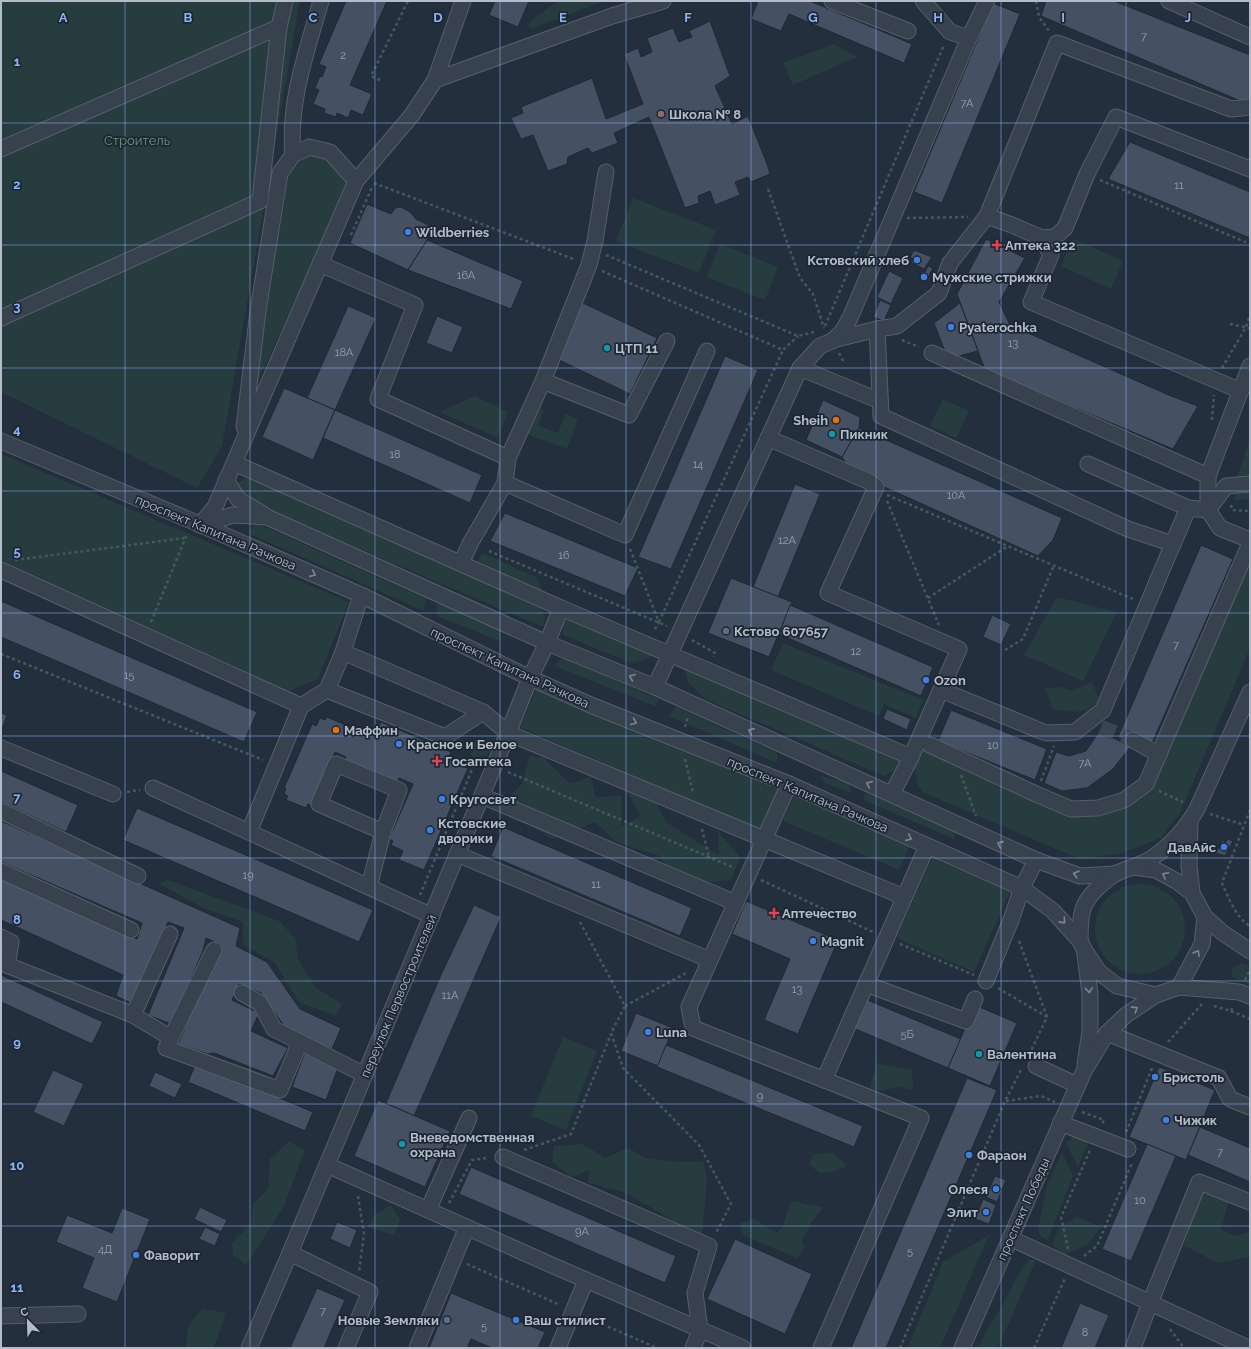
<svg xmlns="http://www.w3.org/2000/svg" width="1251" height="1349" viewBox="0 0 1251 1349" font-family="Raleway,sans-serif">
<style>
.green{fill:#263c3f}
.building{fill:#455162;stroke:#1f2835}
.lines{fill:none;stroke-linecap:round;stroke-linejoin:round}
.minor-tunnel{stroke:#3a4453;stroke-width:15;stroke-dasharray:15 8;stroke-linecap:butt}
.minor-casing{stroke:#565f6c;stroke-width:17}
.path{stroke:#44595c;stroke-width:2.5;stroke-dasharray:3 3;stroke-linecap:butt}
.minor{stroke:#38414e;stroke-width:15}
.oneway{stroke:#7c8592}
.grid{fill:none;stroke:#8ab4f8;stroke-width:1;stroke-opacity:0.55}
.education-dot{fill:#8d6e63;stroke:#1d2633;stroke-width:1.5}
.shop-dot{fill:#3f7fe0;stroke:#1d2633;stroke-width:1.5}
.health-dot{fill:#e0444e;stroke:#1d2633;stroke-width:1.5}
.culture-dot{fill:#0f9aa8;stroke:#1d2633;stroke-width:1.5}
.food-dot{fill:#e8710a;stroke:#1d2633;stroke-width:1.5}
.service-dot{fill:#5c6f8a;stroke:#1d2633;stroke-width:1.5}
.labels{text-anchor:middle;stroke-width:3.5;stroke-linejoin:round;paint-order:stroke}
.number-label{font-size:11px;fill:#98a1af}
.poi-label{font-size:13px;font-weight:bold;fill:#b4bcc9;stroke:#1d2633;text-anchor:start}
.park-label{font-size:13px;fill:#6b9a76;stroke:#1d2633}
.street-label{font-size:13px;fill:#b4bcc9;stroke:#1d2633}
.grid-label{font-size:13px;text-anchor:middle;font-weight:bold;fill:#8ab4f8;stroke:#1d2633;stroke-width:3.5;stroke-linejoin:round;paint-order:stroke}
</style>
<rect width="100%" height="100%" fill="#242f3e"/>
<!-- green -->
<g class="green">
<polygon points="1,1 300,1 222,446 197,488 1,392"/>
<polygon points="560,1 604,1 531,29 528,24 552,5"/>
<polygon points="834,44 857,57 793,85 783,63"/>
<polygon points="310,154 331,159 349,183 254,390 289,172"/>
<polygon points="633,198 716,230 699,273 616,241"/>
<polygon points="1073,239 1123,261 1111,289 1061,266"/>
<polygon points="720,244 778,267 765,300 707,277"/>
<polygon points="475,396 508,412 498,438 440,412"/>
<polygon points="943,399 969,411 956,438 930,426"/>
<polygon points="533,406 544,410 538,426 558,433 565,414 578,419 567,449 523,433"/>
<polygon points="1250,439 1250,499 1235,500 1235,484"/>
<polygon points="1,454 349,602 318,679 289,691 1,560"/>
<polygon points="245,478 256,479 537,602 545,615 543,627 250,502 240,495 238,483"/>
<polygon points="256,523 426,599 424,611 248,533"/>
<polygon points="482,553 538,578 542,591 478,561"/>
<polygon points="1250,557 1250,648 1180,813 1161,838 1119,854 1080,859 924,793 918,786 913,762 922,746 1076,814 1134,800"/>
<polygon points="1057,597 1117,612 1083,681 1024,655"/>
<polygon points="436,603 498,626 502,642 437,616"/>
<polygon points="573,617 657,653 644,660 631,663 563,635 563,622"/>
<polygon points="783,643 923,700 916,718 884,704 879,716 771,670"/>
<polygon points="563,657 658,699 655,706 555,666"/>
<polygon points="683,665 902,759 897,769 884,776 705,699 689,683"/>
<polygon points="1092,682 1099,699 1088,710 1073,712 1053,709 1045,688 1061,687 1072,691"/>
<polygon points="538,686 781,791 764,832 653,785 653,797 666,822 719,855 718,831 740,857 731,880 709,882 669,872 660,856 616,842 595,822 552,839 524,821 511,795 522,784 530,756 544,758 570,784 590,777 596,797 621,796 622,826 641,816 624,787 639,778 520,727"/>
<polygon points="676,707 777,753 777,763 669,716"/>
<polygon points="483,737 496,747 485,756 472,757 469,744"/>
<polygon points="821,776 848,783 852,793 824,783"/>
<polygon points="865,792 956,831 954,839 864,800"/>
<polygon points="794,795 909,847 899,870 783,821"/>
<polygon points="932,858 1010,892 974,972 897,938"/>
<polygon points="168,880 279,921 295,938 298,959 316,988 342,1004 336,1016 299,1002 275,963 243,944 243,922 203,908 158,883"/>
<circle cx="1140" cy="929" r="45"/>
<polygon points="1241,963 1250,966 1250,985 1232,977 1232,968"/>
<polygon points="563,1037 597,1051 566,1130 531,1116"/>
<polygon points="876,1063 912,1070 913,1090 898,1087 881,1091 870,1088"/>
<polygon points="1075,1136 1088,1143 1078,1167 1066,1142"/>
<polygon points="289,1141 305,1150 283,1208 246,1265 233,1255 232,1243 251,1224 253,1204 268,1189 270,1159"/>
<polygon points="583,1144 605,1158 628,1148 645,1158 677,1162 703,1162 707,1178 702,1235 674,1221 626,1193 589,1183 589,1170 572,1177 552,1162 554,1146"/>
<polygon points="832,1152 847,1166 832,1172 819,1173 809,1164 814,1154"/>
<polygon points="1062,1152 1073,1176 1048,1240 1041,1236 1038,1229 1047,1186"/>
<polygon points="1200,1193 1229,1200 1221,1230 1237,1236 1250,1231 1250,1257 1217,1263 1184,1245"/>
<polygon points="791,1201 823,1207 811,1223 802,1241 805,1247 797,1258 743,1235 740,1223 755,1219 777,1233 783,1226"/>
<polygon points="391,1205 400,1220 394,1235 367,1227 374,1216"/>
<polygon points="1077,1217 1101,1227 1088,1244 1064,1255 1052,1244 1059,1228"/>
<polygon points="989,1235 940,1348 908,1348 943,1262"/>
<polygon points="1030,1260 1036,1260 998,1348 979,1348 986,1331 1003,1304 1021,1269"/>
<polygon points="202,1309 226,1313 214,1347 214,1348 186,1348 188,1327"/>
</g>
<!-- building -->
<g class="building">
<polygon points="346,1 387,1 350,85 372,94 363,115 351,110 348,118 337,113 336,117 324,113 325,109 313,104 319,90 315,88 320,76 322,77 326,67 319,64"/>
<polygon points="495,1 529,1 518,27 489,15"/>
<polygon points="758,1 810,1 912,44 904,63 789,14 781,31 751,19"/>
<polygon points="1046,1 1114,1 1250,55 1250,105 1041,16"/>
<polygon points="993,3 1020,14 942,203 914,192"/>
<polygon points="710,21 730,76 715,86 732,124 748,116 766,161 770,174 751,182 748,177 735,182 740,195 715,205 710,191 698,196 699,203 685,208 649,117 614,133 618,143 592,153 588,148 568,157 567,164 548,171 533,135 521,139 511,118 523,113 521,107 592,78 606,119 643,104 624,54 638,48 641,57 652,52 647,38 673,28 679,42 686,39 692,37 689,31"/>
<polygon points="1130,142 1250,192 1250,238 1108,179"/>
<polygon points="367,204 391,214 395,208 401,207 410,212 416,219 430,226 427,240 408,270 350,243"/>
<polygon points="986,239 1025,258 999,302 1010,325 1171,396 1198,406 1173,449 985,370 957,294"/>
<polygon points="427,240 523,281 511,309 408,270"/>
<polygon points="914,250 932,257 924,269 911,263 913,259 910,257"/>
<polygon points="928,266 933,268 926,281 919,278 922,271 925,272"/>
<polygon points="889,271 903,278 891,304 877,297"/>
<polygon points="880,300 891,305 884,321 873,317"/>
<polygon points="583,303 657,338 630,394 557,359"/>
<polygon points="960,303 978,351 948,359 934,323"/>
<polygon points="348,306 376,318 335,410 307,398"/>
<polygon points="437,316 463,327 452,353 426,343"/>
<polygon points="725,356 758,370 671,569 638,557"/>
<polygon points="284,388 335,410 313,460 262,437"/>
<polygon points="823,400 860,417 859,428 842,457 806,440"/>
<polygon points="335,410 482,475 470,503 323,438"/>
<polygon points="859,428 1062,518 1053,540 1038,556 851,472 842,457"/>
<polygon points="795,484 820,494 778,597 753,587"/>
<polygon points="505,513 638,568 625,596 490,541"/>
<polygon points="1201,545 1233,559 1149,750 1118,737"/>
<polygon points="731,578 792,602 769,657 708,633"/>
<polygon points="1,601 257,712 244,742 1,637"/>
<polygon points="790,605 933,667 921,696 779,634"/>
<polygon points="992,615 1011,624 1001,645 983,637"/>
<polygon points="887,709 911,719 907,730 883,719"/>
<polygon points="951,710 1047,749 1035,780 938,741"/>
<polygon points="1,713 7,715 2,729 1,729"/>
<polygon points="327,717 374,737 381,722 451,752 448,759 468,768 424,870 399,860 403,851 391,845 393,841 389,839 413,784 399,778 397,782 345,760 346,757 335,752 312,806 308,804 306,808 286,800 288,796 284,794 286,789 284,788 312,724 316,726 320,718 325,720"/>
<polygon points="1099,732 1131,746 1113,769 1087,788 1062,791 1044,783 1056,752 1069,756 1086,751"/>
<polygon points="1,771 78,805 66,832 1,802"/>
<polygon points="137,808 373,910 359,942 123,840"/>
<polygon points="1,821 240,928 236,946 267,962 300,1009 341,1028 332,1049 287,1030 261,993 239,984 232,1000 259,1013 251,1031 288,1048 273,1076 214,1053 208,1054 178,1044 221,945 206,938 203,951 171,1024 148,1015 184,928 168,922 134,1004 116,996 123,975 1,920 1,879 137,939 142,923 1,862"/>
<polygon points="503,827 692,908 680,936 491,856"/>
<polygon points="1228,839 1233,841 1225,856 1216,853 1222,840 1226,842"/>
<polygon points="746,901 838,940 798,1034 764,1020 790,959 732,934"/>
<polygon points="474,905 501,917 414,1116 386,1103 440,977"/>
<polygon points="1,975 103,1022 92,1044 1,1002"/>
<polygon points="865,999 961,1039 948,1068 853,1028"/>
<polygon points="975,1005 1017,1023 990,1086 948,1068"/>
<polygon points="636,1013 673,1028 658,1066 621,1051"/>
<polygon points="666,1045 863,1126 854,1147 657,1067"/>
<polygon points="305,1052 339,1065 326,1100 292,1087"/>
<polygon points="196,1063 313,1112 305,1131 188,1082"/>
<polygon points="1159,1067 1215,1090 1186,1160 1129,1137"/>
<polygon points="53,1070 84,1084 64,1126 33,1112"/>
<polygon points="155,1072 182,1084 175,1098 149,1086"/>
<polygon points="967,1078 997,1090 886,1348 851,1348"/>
<polygon points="378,1100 450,1131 425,1187 354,1156"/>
<polygon points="1200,1127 1250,1148 1250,1182 1188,1155"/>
<polygon points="1147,1144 1176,1156 1131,1261 1102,1249"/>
<polygon points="471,1167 676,1256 665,1283 459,1194"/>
<polygon points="995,1176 1006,1180 997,1202 986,1197"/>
<polygon points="983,1199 996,1205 989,1224 975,1219"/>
<polygon points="200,1207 227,1220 221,1232 194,1219"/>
<polygon points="122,1208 150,1219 117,1302 82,1288 94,1258 56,1242 67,1215 112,1233"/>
<polygon points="337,1222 357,1230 350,1248 330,1239"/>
<polygon points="205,1227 220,1234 215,1246 199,1239"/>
<polygon points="735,1239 812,1274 785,1334 707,1299"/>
<polygon points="317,1288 345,1300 335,1322 324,1348 290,1348"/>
<polygon points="451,1293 545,1332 538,1348 492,1348 471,1339 467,1348 429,1348"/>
<polygon points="1080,1303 1109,1315 1095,1348 1061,1348"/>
</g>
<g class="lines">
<!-- minor-tunnel -->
<polyline class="minor-tunnel" points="1101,727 1133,740"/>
<defs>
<g id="minor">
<polyline points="832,1 908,31"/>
<polyline points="923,1 950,32 969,38"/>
<polyline points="1169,1 1250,37"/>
<polyline points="435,80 612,16 663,1"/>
<polyline points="1,149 279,27 285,1"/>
<path d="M293 155C288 102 307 51 321 1"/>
<polyline points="987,216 1057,43 1231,109 1250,107"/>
<polyline points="1042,238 1055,237 1065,228 1087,174 1116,117 1250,169"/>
<polyline points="320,264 415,305 378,399 508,458"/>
<polyline points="1,318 260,201 279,27"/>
<polyline points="877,329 881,416 1128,529 1173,544 1188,508 1088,464"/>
<polyline points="833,340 877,329 897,326 939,293 950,263 987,216 1012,225 1042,238 1051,255 1031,302 1241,391"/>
<polyline points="932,353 1208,476"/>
<polyline points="1250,366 1208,476 1208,510 1220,528 1250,540"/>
<polyline points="800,368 880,401"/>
<polyline points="543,381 629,415 667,341"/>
<polyline points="244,427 258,311 280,173 293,155 309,147 330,152 356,181"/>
<polyline points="768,438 870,482 876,487 828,593 959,649 911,757"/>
<polyline points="1,441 192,521 361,595 530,678 593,706 789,784 1022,888 1053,911 1080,941 1085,951 1099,972 1117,986 1156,995"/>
<polyline points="234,463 561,608 547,643 530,678 508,733 290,1253 249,1348"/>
<polyline points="226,480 238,499 266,516"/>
<polyline points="505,483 625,535 707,351"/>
<polyline points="200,525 233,515 267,517 547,643 655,687 1036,860 1080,876 1115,874"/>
<polyline points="200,525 215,507 356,181 412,115 435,80 463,1"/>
<polyline points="461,563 471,542 505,483 508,458 543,381 589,265 595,241 606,172"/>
<polyline points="1,570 301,706 327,690 445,737 483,712"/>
<polyline points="361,595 343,652 483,712 508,733 904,897"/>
<polyline points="561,608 911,757 892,794"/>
<polyline points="655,687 800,368 820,346 832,341 842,332 850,318 969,38 987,1"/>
<polyline points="327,690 343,652"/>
<polyline points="941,690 1046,733 1075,732 1103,710 1188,508 1208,510 1226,486 1250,484"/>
<polyline points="1133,740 1159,755"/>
<polyline points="930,745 1036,794 1071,809 1098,808 1124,800 1146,784 1250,543"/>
<polyline points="1,748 113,794"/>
<polyline points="789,784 689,1007 693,1028 921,1118 821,1348"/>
<polyline points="153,788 432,916"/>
<polyline points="482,796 736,903"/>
<polyline points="1,811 138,876"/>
<polyline points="1190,821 1189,865 1192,893"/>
<polyline points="249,832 301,706"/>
<polyline points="457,854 710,960"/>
<polyline points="1134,867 1156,870 1178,882 1192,893 1205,917 1223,933 1250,951"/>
<polyline points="1,871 131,930"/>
<polyline points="369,887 383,832 399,790 336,764 319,804 383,832"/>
<polyline points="170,934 133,1015 171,1038"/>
<polyline points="1,937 11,942 7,965 133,1015"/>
<path d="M1080 941C1080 930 1080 914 1085 904 1090 894 1105 880 1115 874 1127 868 1140 866 1152 858 1170 846 1186 828 1197 809L1250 692"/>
<polyline points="214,950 166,1048 280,1090 300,1042"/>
<polyline points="986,981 1011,920 1022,888 1036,860"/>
<polyline points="866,984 966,1021 975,999"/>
<polyline points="1179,987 1202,944 1205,917"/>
<polyline points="242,993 260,1003 274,1029 365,1075"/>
<polyline points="1107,1033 1219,1078 1230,1099 1250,1107"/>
<polyline points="1085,1064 1090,1032 1090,994 1085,954"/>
<polyline points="1036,1066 1077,1085"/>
<polyline points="824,1080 927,846"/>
<polyline points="1060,1123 1128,1149"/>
<polyline points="503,1157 709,1246 695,1293 700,1330 693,1348"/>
<polyline points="327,1165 556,1267 743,1348"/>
<polyline points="428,1210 469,1118"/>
<polyline points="1010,1238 1248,1348"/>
<polyline points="290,1253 370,1292 346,1348"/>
<polyline points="1,1316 78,1314"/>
<polyline points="417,1348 467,1227"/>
<polyline points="558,1348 586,1280"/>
<polyline points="962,1348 1084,1071 1107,1033 1126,1015 1156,995 1179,987 1239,992 1250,996"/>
<polyline points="1133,1348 1150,1303 1199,1182 1250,1202"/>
</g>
</defs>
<!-- minor casing -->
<use href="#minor" class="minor-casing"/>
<!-- path -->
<g class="path">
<polyline points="1036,1 1039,17 1049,31"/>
<polyline points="380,80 371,76 408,1"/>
<polyline points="1100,180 1250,244"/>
<polyline points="374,183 576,260"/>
<polyline points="768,189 800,278 813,294 824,328"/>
<polyline points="907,218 968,217"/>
<polyline points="351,235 373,185"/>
<polyline points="606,255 798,336 814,332"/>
<polyline points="602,271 783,350 798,336"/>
<polyline points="1230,324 1250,328"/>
<polyline points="825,326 944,45"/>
<polyline points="902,340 919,347"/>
<polyline points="839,353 843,361"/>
<polyline points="1222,368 1246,327 1250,315"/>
<polyline points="1212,420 1214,395"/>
<polyline points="887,495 1133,599"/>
<polyline points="887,501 939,625"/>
<polyline points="1231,505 1232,510 1250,511"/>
<polyline points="630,549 659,622 654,631"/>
<polyline points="489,551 667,626"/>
<polyline points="15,560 185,538"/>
<polyline points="928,598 1008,546"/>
<polyline points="151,622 187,534"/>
<polyline points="659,622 783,350"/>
<polyline points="692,640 715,653 714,657"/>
<polyline points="1005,650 1023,639 1054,565"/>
<polyline points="1,654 263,760"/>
<polyline points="685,727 688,717"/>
<polyline points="685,759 693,793"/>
<polyline points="508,772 735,868"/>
<polyline points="961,775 976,816"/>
<polyline points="1041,781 1054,746"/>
<polyline points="1159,791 1183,802"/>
<polyline points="127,792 140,790"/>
<path d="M1250 810 1222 883C1228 897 1236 918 1250 926"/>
<polyline points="1210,814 1244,825"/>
<polyline points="702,829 709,857"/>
<polyline points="761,880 873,932"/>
<polyline points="420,895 476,760 480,762"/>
<polyline points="580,922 625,1006 611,1033 623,1068 699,1145 731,1204 716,1233"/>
<polyline points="1019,941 1047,1017"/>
<polyline points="900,944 974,975"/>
<polyline points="1245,980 1250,970"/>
<polyline points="998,988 1047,1017 1030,1053"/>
<polyline points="625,1006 688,972"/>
<polyline points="1214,1006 1231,1011 1233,1006"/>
<polyline points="1231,1011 1250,1019"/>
<polyline points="1168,1042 1202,1004"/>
<polyline points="1006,1101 1041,1096 1055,1102"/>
<polyline points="1082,1112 1104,1120 1102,1124"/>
<polyline points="1126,1132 1153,1066"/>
<polyline points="524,1150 571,1134 611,1034"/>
<polyline points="358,1196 364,1234 359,1272"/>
<polyline points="449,1203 472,1160 488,1158"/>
<polyline points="1068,1249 1061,1217 1090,1150"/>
<polyline points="1084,1256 1097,1246 1132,1163"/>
<polyline points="467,1264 560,1305"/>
<polyline points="586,1317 657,1348"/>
<polyline points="1170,1329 1184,1348"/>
<polyline points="900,1348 1005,1101 1021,1070"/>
<polyline points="1034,1348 1065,1278"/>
</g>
<!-- minor -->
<use href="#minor" class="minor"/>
</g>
<!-- one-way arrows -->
<defs><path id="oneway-chevron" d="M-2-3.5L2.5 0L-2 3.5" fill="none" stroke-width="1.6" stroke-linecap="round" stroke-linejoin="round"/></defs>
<g class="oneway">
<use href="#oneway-chevron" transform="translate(313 574) rotate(24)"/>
<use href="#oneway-chevron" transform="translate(632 677) rotate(-157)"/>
<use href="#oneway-chevron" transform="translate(634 722) rotate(22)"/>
<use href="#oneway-chevron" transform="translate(751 731) rotate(-156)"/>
<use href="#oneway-chevron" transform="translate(869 784) rotate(-156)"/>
<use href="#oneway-chevron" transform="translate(909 838) rotate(24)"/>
<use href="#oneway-chevron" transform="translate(1000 844) rotate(-156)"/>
<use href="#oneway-chevron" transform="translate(1076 874) rotate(-164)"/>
<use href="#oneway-chevron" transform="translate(1165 875) rotate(-151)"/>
<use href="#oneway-chevron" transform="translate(1063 921) rotate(48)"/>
<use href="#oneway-chevron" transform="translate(1197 953) rotate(-61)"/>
<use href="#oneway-chevron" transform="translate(1089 990) rotate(84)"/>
<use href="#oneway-chevron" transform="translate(1135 1009) rotate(-33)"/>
</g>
<!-- grid -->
<path class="grid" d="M125 1V1348M250 1V1348M375 1V1348M500 1V1348M626 1V1348M751 1V1348M876 1V1348M1001 1V1348M1126 1V1348M1 123H1250M1 245H1250M1 368H1250M1 491H1250M1 613H1250M1 736H1250M1 858H1250M1 981H1250M1 1104H1250M1 1226H1250"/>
<!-- markers -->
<circle class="education-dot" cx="661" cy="114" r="4"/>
<g class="shop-dot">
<circle cx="408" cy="232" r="4"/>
<circle cx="917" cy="260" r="4"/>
<circle cx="924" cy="277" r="4"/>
<circle cx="951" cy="327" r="4"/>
<circle cx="926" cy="680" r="4"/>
<circle cx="399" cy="744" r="4"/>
<circle cx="442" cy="799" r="4"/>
<circle cx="430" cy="830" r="4"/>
<circle cx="1224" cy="847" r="4"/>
<circle cx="813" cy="941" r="4"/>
<circle cx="648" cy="1032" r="4"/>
<circle cx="1155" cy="1077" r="4"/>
<circle cx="1166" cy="1120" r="4"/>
<circle cx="969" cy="1155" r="4"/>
<circle cx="996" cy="1189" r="4"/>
<circle cx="986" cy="1212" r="4"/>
<circle cx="136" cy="1255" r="4"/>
<circle cx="516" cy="1320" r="4"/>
</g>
<g class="health-dot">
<path d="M995 239h4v4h4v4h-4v4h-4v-4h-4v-4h4z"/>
<path d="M435 755h4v4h4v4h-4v4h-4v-4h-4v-4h4z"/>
<path d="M772 907h4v4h4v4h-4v4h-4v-4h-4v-4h4z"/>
</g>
<g class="culture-dot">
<circle cx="607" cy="348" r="4"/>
<circle cx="832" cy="434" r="4"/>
<circle cx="979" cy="1054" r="4"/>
<circle cx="402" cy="1144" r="4"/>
</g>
<g class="food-dot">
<circle cx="836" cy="420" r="4"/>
<circle cx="336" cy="730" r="4"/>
</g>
<g class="service-dot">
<circle cx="726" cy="631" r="4"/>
<circle cx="447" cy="1320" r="4"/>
</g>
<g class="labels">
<!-- number labels -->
<g class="number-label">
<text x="1144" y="40">7</text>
<text x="343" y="59">2</text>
<text x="967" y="107">7А</text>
<text x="1179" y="189">11</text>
<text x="466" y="279">16А</text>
<text x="1013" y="347">13</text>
<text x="344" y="356">18А</text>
<text x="395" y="458">18</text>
<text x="698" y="468">14</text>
<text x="956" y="499">10А</text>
<text x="787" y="544">12А</text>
<text x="564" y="559">16</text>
<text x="1176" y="649">7</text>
<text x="856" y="655">12</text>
<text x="129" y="679">15</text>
<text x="993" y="749">10</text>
<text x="1085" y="767">7А</text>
<text x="248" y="879">19</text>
<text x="596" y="888">11</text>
<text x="797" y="993">13</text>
<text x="450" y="999">11А</text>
<text x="907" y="1038">5Б</text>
<text x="760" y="1100">9</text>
<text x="1220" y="1156">7</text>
<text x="1140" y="1204">10</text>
<text x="582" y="1235">9А</text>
<text x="105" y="1253">4Д</text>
<text x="910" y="1255">5</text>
<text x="323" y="1315">7</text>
<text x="484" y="1330">5</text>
<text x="1085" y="1336">8</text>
</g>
<!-- poi labels -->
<g class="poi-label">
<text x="669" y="119">Школа № 8</text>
<text x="416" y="237">Wildberries</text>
<text x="1005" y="250">Аптека 322</text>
<text x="909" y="265" text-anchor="end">Кстовский хлеб</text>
<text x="932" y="282">Мужские стрижки</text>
<text x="959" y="332">Pyaterochka</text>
<text x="615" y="353">ЦТП 11</text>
<text x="828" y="425" text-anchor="end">Sheih</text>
<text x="840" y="439">Пикник</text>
<text x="734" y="636">Кстово 607657</text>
<text x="934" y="685">Ozon</text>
<text x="344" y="735">Маффин</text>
<text x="407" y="749">Красное и Белое</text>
<text x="445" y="766">Госаптека</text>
<text x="450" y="804">Кругосвет</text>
<text x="438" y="828">Кстовские<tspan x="438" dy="15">дворики</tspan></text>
<text x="1216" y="852" text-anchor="end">ДавАйс</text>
<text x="782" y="918">Аптечество</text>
<text x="821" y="946">Magnit</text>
<text x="656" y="1037">Luna</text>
<text x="987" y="1059">Валентина</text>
<text x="1163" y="1082">Бристоль</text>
<text x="1174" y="1125">Чижик</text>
<text x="410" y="1142">Вневедомственная<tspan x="410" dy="15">охрана</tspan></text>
<text x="977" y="1160">Фараон</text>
<text x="988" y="1194" text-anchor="end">Олеся</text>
<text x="978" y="1217" text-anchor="end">Элит</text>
<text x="144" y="1260">Фаворит</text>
<text x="439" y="1325" text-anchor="end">Новые Земляки</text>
<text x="524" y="1325">Ваш стилист</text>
</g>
<!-- park labels -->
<g class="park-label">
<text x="137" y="145">Строитель</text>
</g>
<!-- street labels -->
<g class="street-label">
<text transform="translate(216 532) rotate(23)" y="5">проспект Капитана Рачкова</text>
<text transform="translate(510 667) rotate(25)" y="5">проспект Капитана Рачкова</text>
<text transform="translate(808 794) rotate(23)" y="5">проспект Капитана Рачкова</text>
<text transform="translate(398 996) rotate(-67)" y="5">переулок Первостроителей</text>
<text transform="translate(1023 1209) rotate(-66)" y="5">проспект Победы</text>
</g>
</g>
<g class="grid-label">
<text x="63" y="22">A</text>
<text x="188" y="22">B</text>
<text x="313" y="22">C</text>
<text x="438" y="22">D</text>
<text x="563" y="22">E</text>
<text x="688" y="22">F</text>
<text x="813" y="22">G</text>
<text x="938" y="22">H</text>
<text x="1063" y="22">I</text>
<text x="1188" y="22">J</text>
<text x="17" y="66">1</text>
<text x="17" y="189">2</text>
<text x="17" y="311">3</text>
<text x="17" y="434">4</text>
<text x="17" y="556">5</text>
<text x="17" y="679">6</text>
<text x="17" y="802">7</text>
<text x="17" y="924">8</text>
<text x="17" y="1047">9</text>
<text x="17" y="1170">10</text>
<text x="17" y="1292">11</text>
</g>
<!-- border -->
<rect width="1251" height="1349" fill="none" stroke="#b4bcc9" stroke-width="4"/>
<!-- north arrow -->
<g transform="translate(28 1321) rotate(337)" stroke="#1d2633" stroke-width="3" paint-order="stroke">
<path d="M0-3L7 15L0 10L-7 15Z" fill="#b4bcc9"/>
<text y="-6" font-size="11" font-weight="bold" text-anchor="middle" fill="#b4bcc9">С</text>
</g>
</svg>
